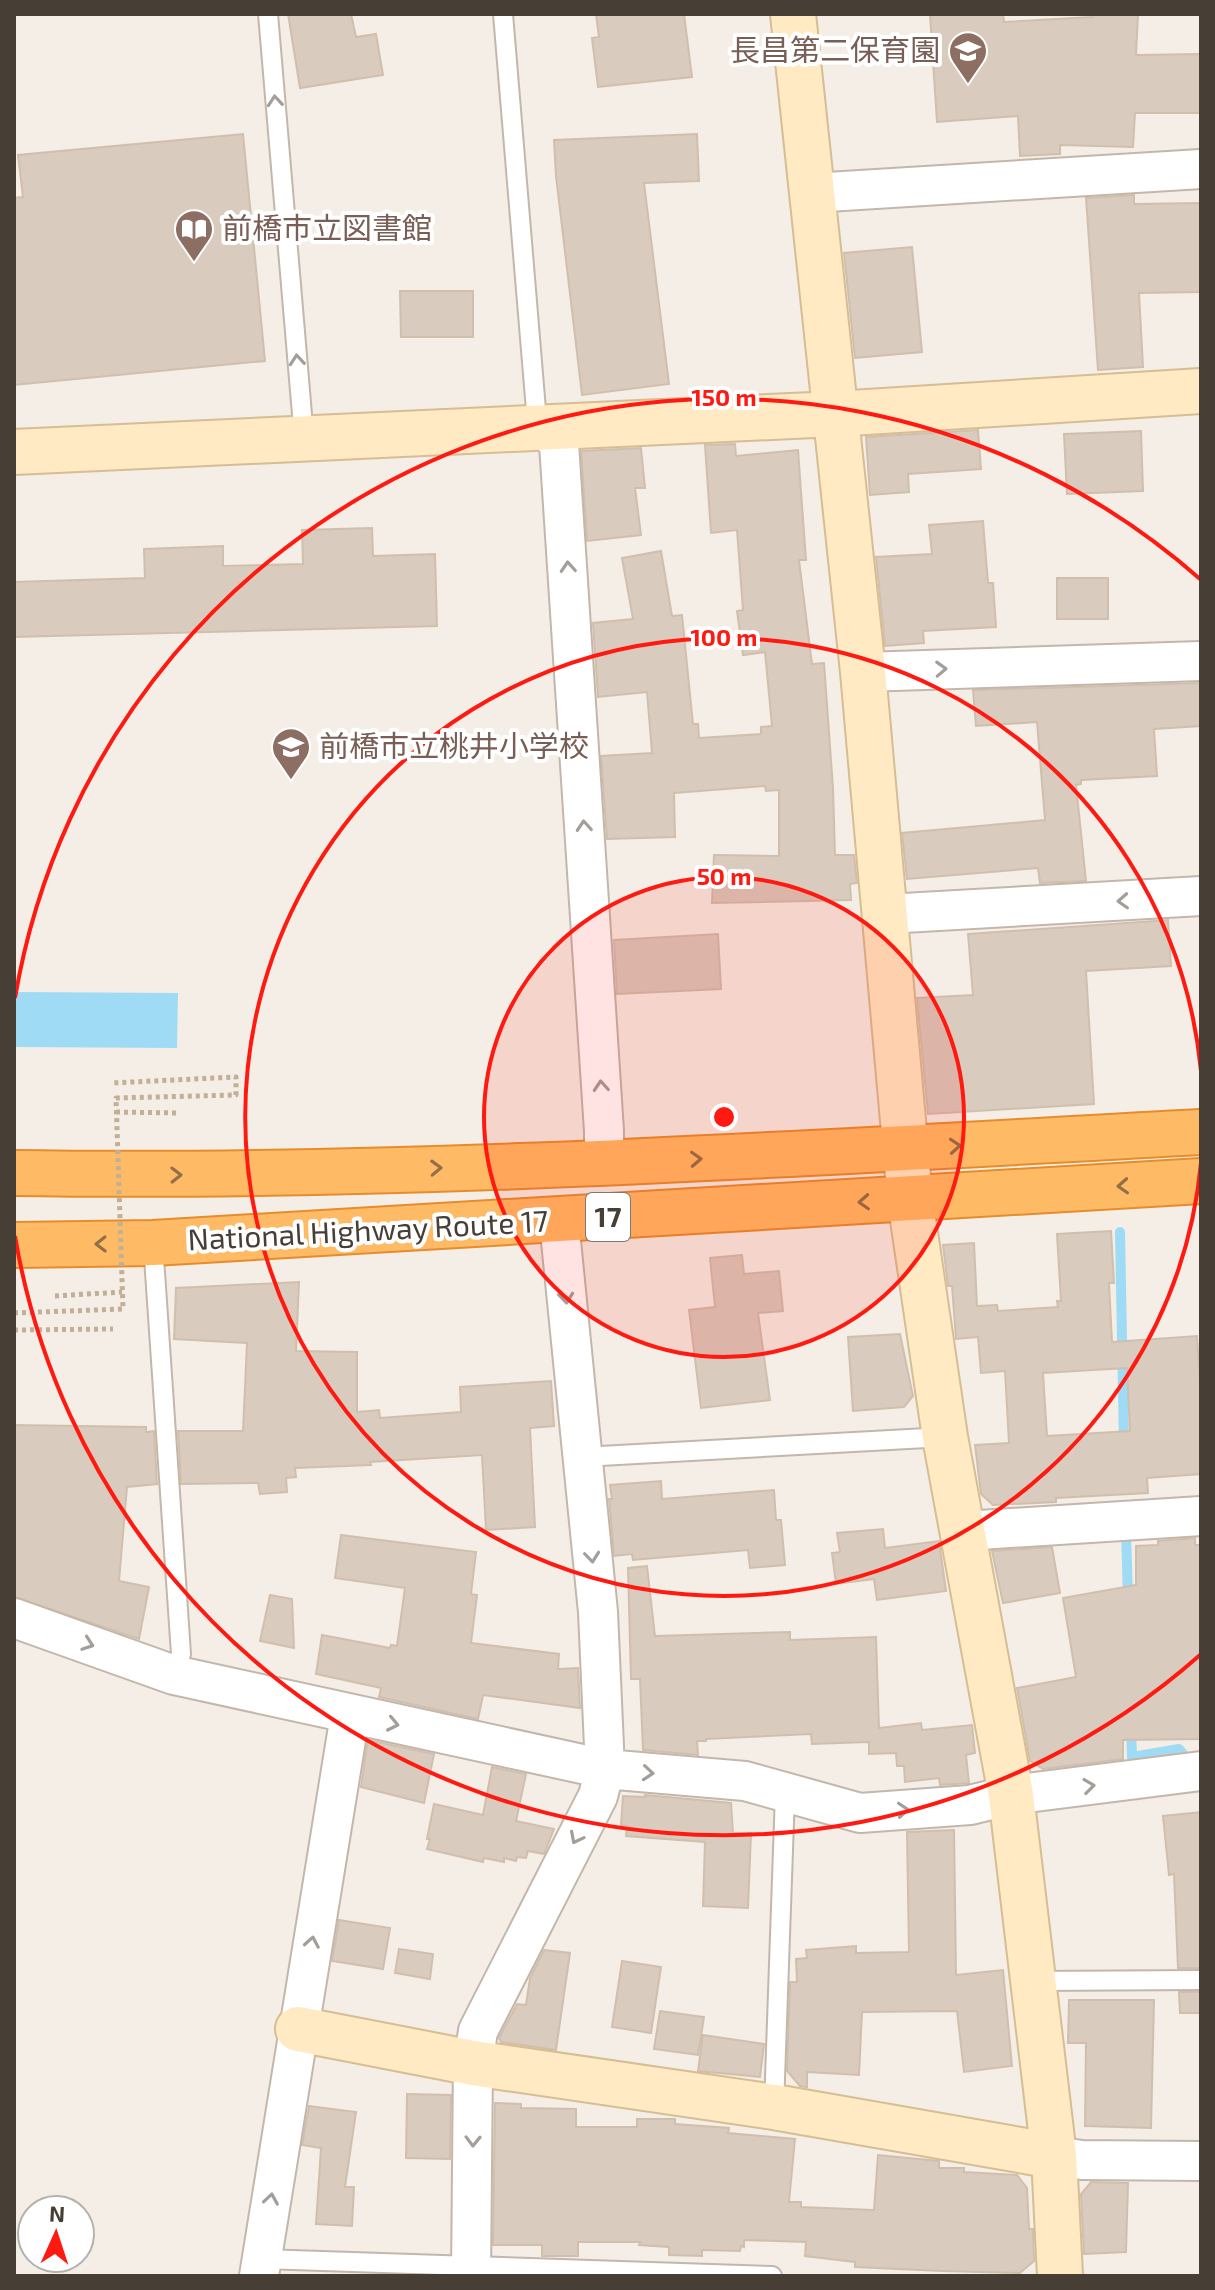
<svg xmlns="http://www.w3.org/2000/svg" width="1215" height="2290" font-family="'Exo 2','Noto Sans JP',sans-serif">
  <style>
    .water { fill: #9fdbf4 }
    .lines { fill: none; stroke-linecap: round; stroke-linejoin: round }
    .stream { stroke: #9fdbf4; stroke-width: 10 }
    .building { fill: #d9cbbd; stroke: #d1bfad; stroke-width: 2; fill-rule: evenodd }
    .lane-casing { stroke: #c3b7ab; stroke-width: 22 }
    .street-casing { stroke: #c3b7ab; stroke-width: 42 }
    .secondary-casing { stroke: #d6bd93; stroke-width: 48 }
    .highway-casing { stroke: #e58d2e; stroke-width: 48 }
    .path { stroke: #c2af98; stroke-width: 5; stroke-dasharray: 4 4; stroke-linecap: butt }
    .lane { stroke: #fff; stroke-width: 18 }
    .street { stroke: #fff; stroke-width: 38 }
    .secondary { stroke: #ffeac4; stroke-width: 44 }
    .highway { stroke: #ffba65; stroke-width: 44 }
    .path-bridge { stroke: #c2af98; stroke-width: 5; stroke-dasharray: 4 4; stroke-linecap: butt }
    .oneway { stroke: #a39e9a }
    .oneway2 { stroke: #917048 }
    .ring { fill: none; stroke: #ff1a11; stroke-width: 4 }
    .labels { text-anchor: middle; stroke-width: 8; stroke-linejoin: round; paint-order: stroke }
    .shield { fill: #fff; stroke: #7e7872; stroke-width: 2 }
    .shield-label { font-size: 28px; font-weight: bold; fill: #473e35 }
    .education-label { font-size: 30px; fill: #785e54; stroke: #fff; text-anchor: start }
    .street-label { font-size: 30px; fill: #473e35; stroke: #fff }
    .centre { fill: #ff1a11; stroke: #fff; stroke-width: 4 }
    .ring-label { font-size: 24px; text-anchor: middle; font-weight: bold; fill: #ff1a11; stroke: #fff; stroke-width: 8; stroke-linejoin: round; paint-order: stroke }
  </style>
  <rect width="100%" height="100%" fill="#f4eee6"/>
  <path class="water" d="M14,992L178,993L177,1048L14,1047Z"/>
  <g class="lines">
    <path class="stream" d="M1120,1232L1124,1445
      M1126,1530L1128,1599
      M1131,1727L1132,1757L1179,1749L1184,1755"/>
  </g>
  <path class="building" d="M288,14H351L356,37L376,34L383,75L300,88Z
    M596,14H684L692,77L598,87L592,38L599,37Z
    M930,14H1003L1004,22L1092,17V14H1138L1136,55L1201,54V113H1135L1133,147L1060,145V154L1020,156L1018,116L937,122Z
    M243,134L265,361L14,385V198L23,197L18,155Z
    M697,134L699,181L644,183L669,384L582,395L556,176L554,140Z
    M1134,195V204L1201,203V292L1139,293L1143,367L1098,370L1086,198Z
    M912,247L922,352L855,358L844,253Z
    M400,291H473V337H401Z
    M978,430L981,469L908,474L909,492L870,495L866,437Z
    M1141,431L1143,491L1067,494L1064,434Z
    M735,444L736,456L798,450L806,560H799L812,664L824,663L833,788L835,855H854L857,883L850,884L851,900L712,903L714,855L779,856V790L766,791L765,786L674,793L675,837L607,839L601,756L652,753L647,692L598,697L593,623L633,619L622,558L661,551L672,616L682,615L693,724H698L699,738L761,734V727L772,726L765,652L743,655L737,611L743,610L737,530L711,533L705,445Z
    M641,448L645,488H635L641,535L587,541L581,451Z
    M983,521L988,583H993L996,627L923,631L924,643L885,646L876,557L932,554L929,525Z
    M372,528L373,556L435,554L437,626L14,637V582L145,578L144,549L223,546V566L303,564L302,530Z
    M1057,578H1108V619H1057Z
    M1201,683V726L1154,729L1157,776L1081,780V784L1076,785L1086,881L1040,883L1038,868L907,879L902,833L1045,820L1037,722L976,726L973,690Z
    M1168,920L1171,966L1086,971L1094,1104L928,1114L917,998L973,995L968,934Z
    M718,934L721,989L617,994L614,940Z
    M1111,1231L1114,1283H1109L1112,1342L1197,1336L1201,1398V1474L1147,1478L1148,1493L1056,1498V1502L993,1505L981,1494L975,1445L1009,1443L1005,1371L981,1373L978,1337L956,1339L952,1286H948L943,1245L974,1243L977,1306L997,1305L998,1311L1058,1307L1057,1301H1061L1057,1234ZM1127,1368L1130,1431L1047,1436L1043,1373Z
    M742,1255L744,1274L779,1271L783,1311L758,1313L770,1400L701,1408L689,1310L715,1307L710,1258Z
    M299,1282L296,1351L357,1352V1412L379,1410L380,1418L461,1412L460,1387L551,1381L554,1426L530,1428L535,1527L486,1530L482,1455L370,1462L371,1465L295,1468L296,1477L286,1478L287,1492L260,1494L258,1483L181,1484L178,1431H243L247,1343L174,1339L176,1288Z
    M900,1334L913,1396L904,1407L853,1411L848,1337Z
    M14,1425L146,1427V1432L154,1431L157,1484L127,1487L119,1581L149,1587L139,1639L14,1597Z
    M661,1481L662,1499L774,1490L776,1520H781L785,1565L750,1568L748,1550L633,1560L632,1554L614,1556L609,1499H612L610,1485Z
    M883,1529L885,1548L939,1541L946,1591L877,1600L874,1579L836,1584L832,1553L840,1552L837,1533Z
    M341,1535L476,1552L471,1594L477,1595L471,1643L559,1654L558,1669L578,1668L580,1708L483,1695L478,1719L379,1697L381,1688L316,1674L322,1635L390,1648L391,1645L397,1646L405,1588L335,1578Z
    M1195,1538V1545H1201V1739L1123,1740V1759L1043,1769L1030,1761L1017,1688L1076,1677L1063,1598L1136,1585V1546L1158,1545V1541Z
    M1052,1547L1060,1593L1003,1603L992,1551Z
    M647,1566L655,1636L790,1632V1640L876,1637L879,1728L921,1723L922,1730L972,1725L975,1753L966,1755L969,1783L940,1785L939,1778L905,1782L904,1766H897L896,1753L869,1754V1742L812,1744L811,1734L706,1739V1741H697L698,1755L643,1750L640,1679H631L628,1568Z
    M270,1595L292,1599L294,1648L260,1641Z
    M368,1740L434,1754L424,1803L361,1787Z
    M492,1767L526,1774L516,1821L554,1829L544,1854L528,1851L526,1858L517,1857L516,1861L504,1858V1862L484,1858L483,1862L427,1849L430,1839H427L434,1804L483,1815Z
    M645,1795L731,1803L733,1833H751L748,1908L703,1906L705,1842L626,1836L627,1826L621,1825L623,1796L646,1797Z
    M1201,1812V1968H1178L1174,1874L1169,1875L1163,1816Z
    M954,1830L956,1975L1003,1970L1012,2066L964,2072L957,2011L862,2012L859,2075L807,2072V2087L800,2086L787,2071L790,1982H797L796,1959L807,1958L806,1950L856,1946V1953L909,1952L907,1832Z
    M339,1920L390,1928L383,1969L332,1961Z
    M399,1949L433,1954L430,1979L395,1973Z
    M544,1950L570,1953L556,2050L501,2042L499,2038L517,2004L526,2005L530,1978Z
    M622,1961L661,1967L651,2033L612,2027Z
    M1179,1992H1201V2013H1180Z
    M1069,2000H1154L1151,2128L1085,2126L1086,2043H1068Z
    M660,2011L704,2017L698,2055L654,2049Z
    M703,2035L764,2044L760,2077L698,2071Z
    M407,2094L451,2095L450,2159L406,2158Z
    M495,2103L521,2104V2108L576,2109V2127H637V2119H675V2124L729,2128L728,2133L795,2139L789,2202H801V2207L874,2210L878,2155L939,2161V2168H964V2172L1017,2175L1027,2188L1029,2229H1033L1034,2261L1020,2273L941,2271L855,2267V2262L805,2256L806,2242L744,2240V2247L741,2246L740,2251L702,2250V2256L669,2255V2247L639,2245L640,2242H578V2256H542V2245H493Z
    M309,2106L356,2112L345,2187H354L352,2226L316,2224L321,2148L302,2145Z
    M1091,2182L1128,2183L1126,2252L1084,2254L1081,2194Z"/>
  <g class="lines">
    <defs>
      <path id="lane" d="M268,14L304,438
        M503,14L536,410L544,426
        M153,1243L181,1654L174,1675
        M582,1457L945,1437
        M1033,1981L1201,1980
        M774,2107L785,1793
        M262,2259L772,2276"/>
      <path id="street" d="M811,193L1201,169
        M544,426L559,444L604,1131V1164
        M863,672L1201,661
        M886,914L1201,896
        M964,1531L1201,1516
        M14,1618L174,1675L605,1769L745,1781L860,1813L970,1805L1011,1795L1201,1771
        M1054,2156L1082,2160L1201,2161
        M259,2276L350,1715
        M471,2276L473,2063L478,2031L598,1796L605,1769L598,1612L559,1221"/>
      <path id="secondary" d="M793,14L863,672L910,1199L945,1437L1011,1795L1054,2156L1060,2276
        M14,452L835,414L1201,391
        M298,2029L473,2063L774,2107L1054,2156"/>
      <path id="highway" d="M14,1173C410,1179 806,1153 1201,1132
        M14,1245L153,1243L1201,1181"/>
    </defs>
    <use href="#lane" class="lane-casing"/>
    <use href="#street" class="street-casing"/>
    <use href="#secondary" class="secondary-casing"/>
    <use href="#highway" class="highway-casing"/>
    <path class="path" d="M116,1112L179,1113
      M55,1296L122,1292
      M14,1330L113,1329"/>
    <use href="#lane" class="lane"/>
    <use href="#street" class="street"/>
    <use href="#secondary" class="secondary"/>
    <use href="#highway" class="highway"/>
    <path class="path-bridge" d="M14,1313L123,1309L116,1098L236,1095V1077L111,1083"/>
  </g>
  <defs><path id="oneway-chevron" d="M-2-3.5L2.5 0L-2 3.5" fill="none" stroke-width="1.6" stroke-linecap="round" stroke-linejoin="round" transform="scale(2)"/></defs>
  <g class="oneway">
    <use href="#oneway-chevron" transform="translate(275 101) rotate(-95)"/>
    <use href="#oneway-chevron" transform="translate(297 360) rotate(-95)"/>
    <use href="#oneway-chevron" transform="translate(568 567) rotate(-94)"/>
    <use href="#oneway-chevron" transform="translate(941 669) rotate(-2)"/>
    <use href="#oneway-chevron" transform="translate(584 826) rotate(-94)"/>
    <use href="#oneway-chevron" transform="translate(1123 901) rotate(177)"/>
    <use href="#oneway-chevron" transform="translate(601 1086) rotate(-94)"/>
    <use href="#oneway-chevron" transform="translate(566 1298) rotate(84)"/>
    <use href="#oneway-chevron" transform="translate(592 1557) rotate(84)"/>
    <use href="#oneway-chevron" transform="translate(88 1644) rotate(19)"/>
    <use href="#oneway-chevron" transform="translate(393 1724) rotate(12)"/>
    <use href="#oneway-chevron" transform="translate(648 1773) rotate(5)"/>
    <use href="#oneway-chevron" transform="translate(1089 1786) rotate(-7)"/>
    <use href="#oneway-chevron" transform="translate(903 1810) rotate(-4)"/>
    <use href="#oneway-chevron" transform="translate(576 1838) rotate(117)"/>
    <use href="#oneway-chevron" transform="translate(312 1942) rotate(-80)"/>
    <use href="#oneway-chevron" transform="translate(473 2141) rotate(91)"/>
    <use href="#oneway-chevron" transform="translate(271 2199) rotate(-81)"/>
  </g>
  <g class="oneway2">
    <use href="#oneway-chevron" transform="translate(955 1146) rotate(-4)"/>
    <use href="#oneway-chevron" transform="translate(696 1159) rotate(-3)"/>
    <use href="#oneway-chevron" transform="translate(436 1168) rotate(-2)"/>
    <use href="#oneway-chevron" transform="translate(176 1175) rotate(-1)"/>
    <use href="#oneway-chevron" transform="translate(1123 1186) rotate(177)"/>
    <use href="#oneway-chevron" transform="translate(864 1202) rotate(177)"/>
    <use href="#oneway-chevron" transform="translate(101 1244) rotate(179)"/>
  </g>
  <circle cx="724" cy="1117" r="240" fill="#ff1a11" fill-opacity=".12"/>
  <g class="ring">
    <circle cx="724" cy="1117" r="240"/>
    <path d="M1201 1163A479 479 0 1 1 1201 1071"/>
    <path d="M1200 1655A719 719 0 0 1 15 1236M15 998A719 719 0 0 1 1200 579"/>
  </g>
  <defs>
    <symbol id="school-pin" viewBox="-11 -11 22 30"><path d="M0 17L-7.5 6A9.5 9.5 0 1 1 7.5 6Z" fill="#8d6e63" stroke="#fff"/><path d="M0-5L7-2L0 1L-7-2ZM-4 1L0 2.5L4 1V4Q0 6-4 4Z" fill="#fff"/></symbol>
    <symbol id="library-pin" viewBox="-11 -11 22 30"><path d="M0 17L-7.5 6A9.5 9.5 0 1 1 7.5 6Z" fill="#8d6e63" stroke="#fff"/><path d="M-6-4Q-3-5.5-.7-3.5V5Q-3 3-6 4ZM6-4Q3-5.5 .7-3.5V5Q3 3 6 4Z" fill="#fff"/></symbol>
  </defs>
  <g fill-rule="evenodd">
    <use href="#school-pin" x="946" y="29" width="44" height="60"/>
    <use href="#library-pin" x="172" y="207" width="44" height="60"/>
    <use href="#school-pin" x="269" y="725" width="44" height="60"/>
  </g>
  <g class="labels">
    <rect class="shield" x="586" y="1193" width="44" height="48" rx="6"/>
    <g class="shield-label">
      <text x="608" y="1227">17</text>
    </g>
    <g class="education-label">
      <text x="940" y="61" text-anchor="end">長昌第二保育園</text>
      <text x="222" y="239">前橋市立図書館</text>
      <text x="319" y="757">前橋市立桃井小学校</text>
    </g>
    <g class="street-label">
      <text transform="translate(368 1231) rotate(-3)" y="10">National Highway Route 17</text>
    </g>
  </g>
  <circle cx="724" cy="1117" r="12" class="centre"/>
  <g class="ring-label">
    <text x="724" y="406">150 m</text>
    <text x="724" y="646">100 m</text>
    <text x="724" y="885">50 m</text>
  </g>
  <rect width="1215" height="2290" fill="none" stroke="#473e35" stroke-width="32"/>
  <g transform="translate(56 2234) rotate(3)"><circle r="38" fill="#ffffff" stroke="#b5b2ae" stroke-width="2"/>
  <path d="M0-6L14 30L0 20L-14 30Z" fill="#ff1a11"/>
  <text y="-12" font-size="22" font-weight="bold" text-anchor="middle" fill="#473e35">N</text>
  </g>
</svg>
